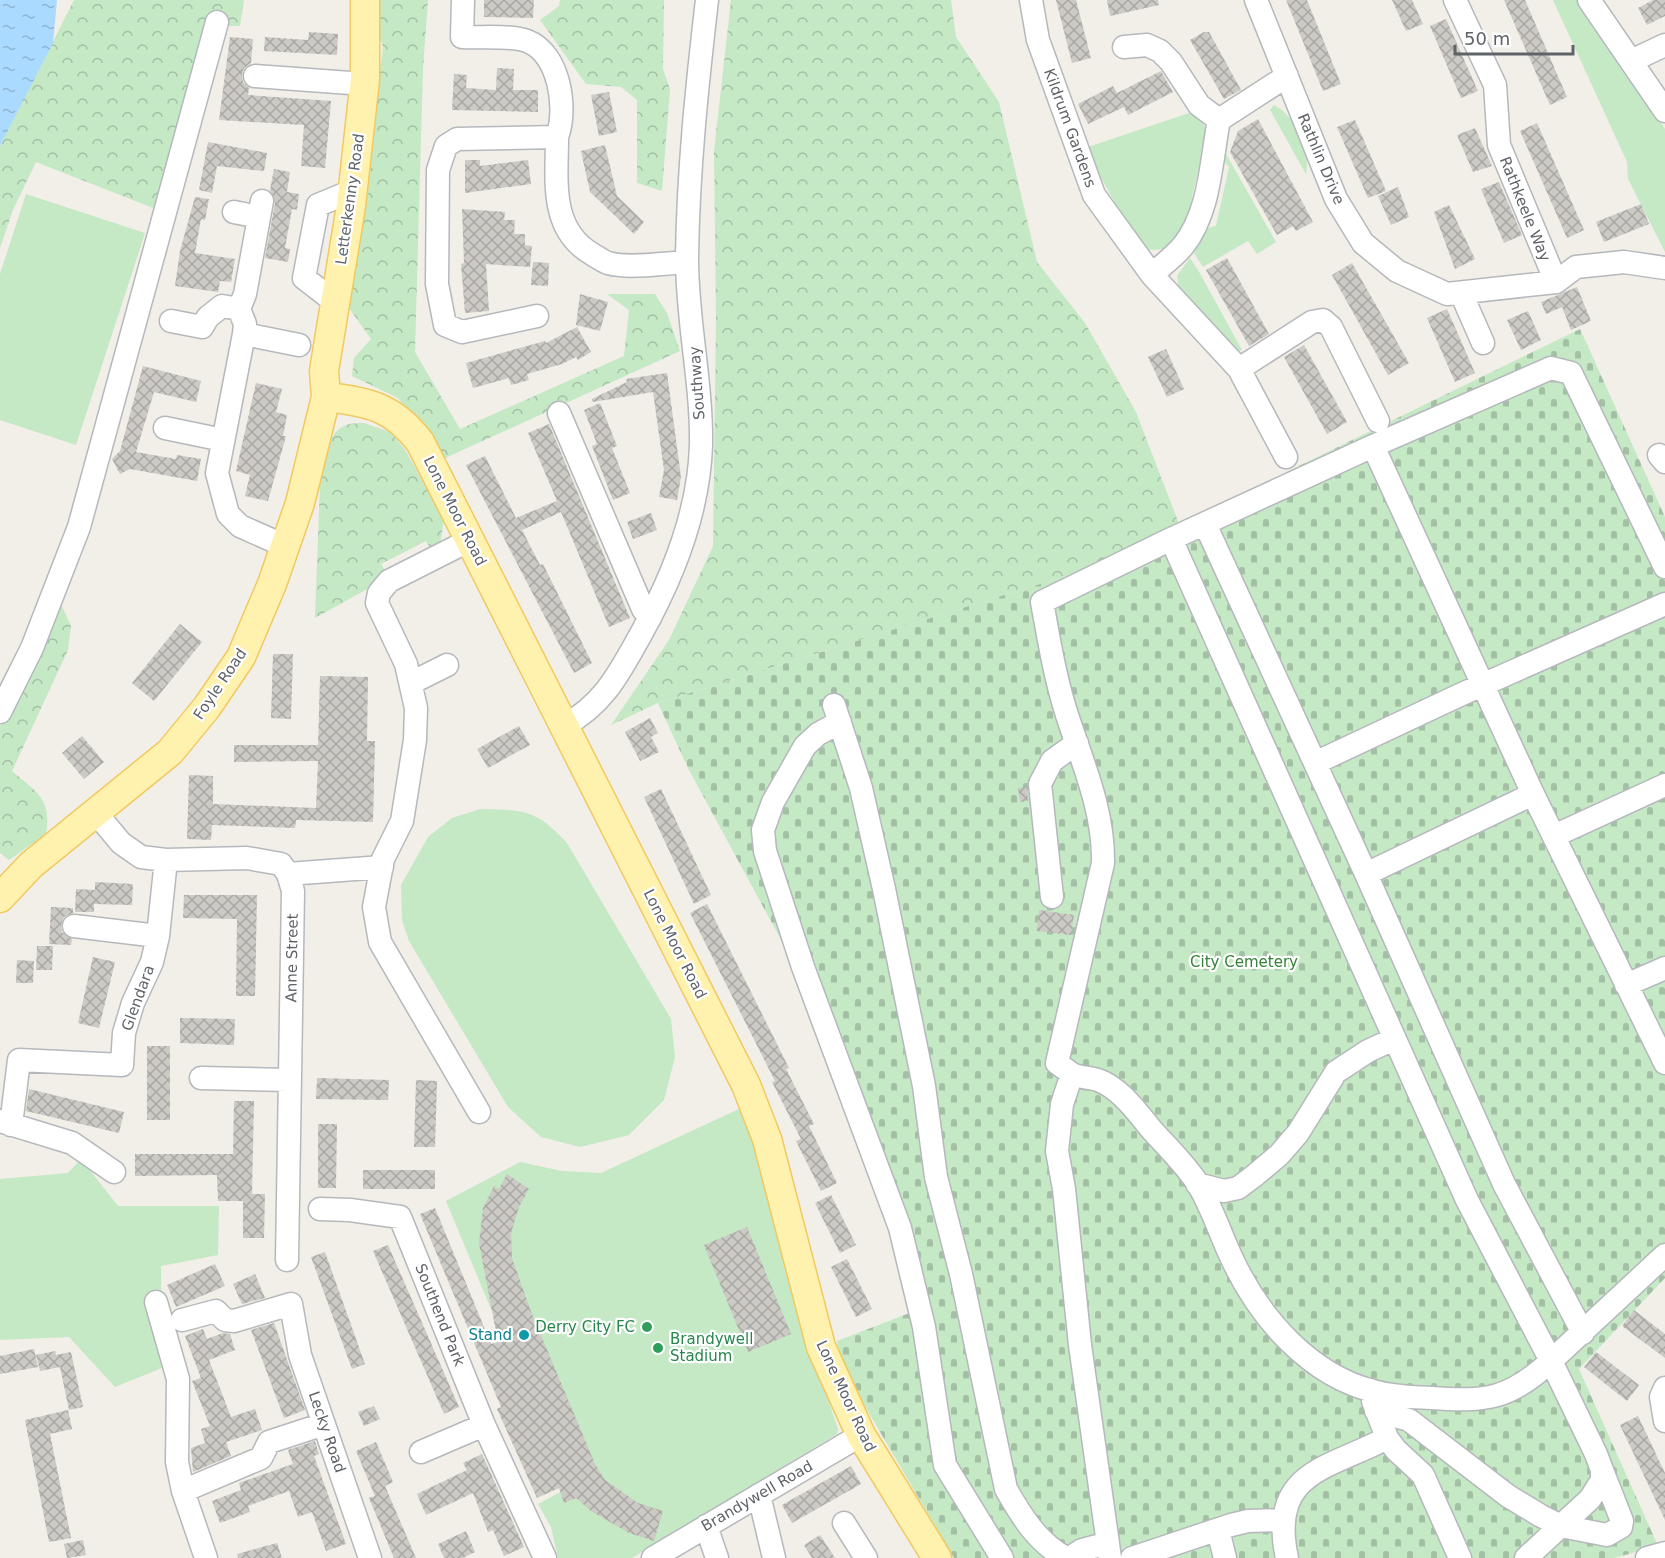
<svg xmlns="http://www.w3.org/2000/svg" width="1665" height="1558" font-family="'DejaVu Sans',sans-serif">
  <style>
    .grass { fill: #c5e8c5 }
    .forest { fill: url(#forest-crowns) }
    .cemetery { fill: url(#cemetery-stones) }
    .water { fill: url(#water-ripples) }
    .building { fill: url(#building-cross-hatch) }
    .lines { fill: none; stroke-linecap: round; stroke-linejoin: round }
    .minor-casing { stroke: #b5b8bc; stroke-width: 25 }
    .major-casing { stroke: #f2c960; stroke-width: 31 }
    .minor { stroke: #fff; stroke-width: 22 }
    .major { stroke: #fff2af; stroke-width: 28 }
    .leisure-dot { fill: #2e9e5b; stroke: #fff; stroke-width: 2 }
    .culture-dot { fill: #0f9aa8; stroke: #fff; stroke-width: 2 }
    .labels { text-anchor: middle; stroke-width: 4.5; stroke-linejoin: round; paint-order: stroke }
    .street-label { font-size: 15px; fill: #5f6368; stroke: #fff }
    .park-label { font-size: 15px; fill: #348238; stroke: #fff }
    .leisure-label { font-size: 15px; fill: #27864d; stroke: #fff; text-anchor: end }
    .culture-label { font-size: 15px; fill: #0d838f; stroke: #fff; text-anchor: end }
  </style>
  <defs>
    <pattern id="forest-crowns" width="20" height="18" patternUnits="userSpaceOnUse" patternTransform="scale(1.5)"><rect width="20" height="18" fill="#c5e8c5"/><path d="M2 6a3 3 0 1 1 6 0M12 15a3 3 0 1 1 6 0" fill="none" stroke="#a3c0a4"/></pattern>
    <pattern id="cemetery-stones" width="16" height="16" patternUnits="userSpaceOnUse" patternTransform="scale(1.5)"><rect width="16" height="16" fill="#c5e8c5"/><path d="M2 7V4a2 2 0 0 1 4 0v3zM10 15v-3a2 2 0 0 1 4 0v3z" fill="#a3c0a4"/></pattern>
    <pattern id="water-ripples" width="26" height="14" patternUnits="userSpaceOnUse" patternTransform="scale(1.5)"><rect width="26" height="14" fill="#aadaff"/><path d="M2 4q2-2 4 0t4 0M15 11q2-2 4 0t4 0" fill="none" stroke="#8eb4d2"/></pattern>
    <pattern id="building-cross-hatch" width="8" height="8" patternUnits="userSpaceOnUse" patternTransform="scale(1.5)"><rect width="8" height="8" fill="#cccac5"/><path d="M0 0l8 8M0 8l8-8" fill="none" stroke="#a9a8a4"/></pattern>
  </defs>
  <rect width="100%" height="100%" fill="#f1efe8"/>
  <path class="grass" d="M1553,0H1581L1665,129V252L1628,179L1627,162Z
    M1274,105C1296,116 1311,151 1306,174L1270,110Z
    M1195,111L1207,130L1188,215L1175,238L1163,249L1149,250L1135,240L1085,148Z
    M1226,154L1276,242L1257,254L1248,241L1203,267L1194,253L1208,228L1216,226L1229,167L1224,161Z
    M26,194L145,233L76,445L0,420V274Z
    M1190,258L1198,270L1242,350L1237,351L1179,288L1177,276Z
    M480,809C524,810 536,809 567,843L671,1019L675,1057L664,1100L629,1135L580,1147L541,1137L508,1107L409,941L402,920L401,885L428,837L452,818Z
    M741,1108L754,1139L797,1306L838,1429L837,1434L632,1558H558L551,1527L538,1504L566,1489L446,1201L520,1162L562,1171L601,1173Z
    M81,1159L118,1206H219L218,1255L161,1266L162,1368L115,1387L69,1337L0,1340V1179L68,1173Z"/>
  <path class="forest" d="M74,0H244L240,26H222L171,215L36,162L13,210L0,248V146Z
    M376,0H428L423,68L415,352L460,429L624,356L629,310L607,294H655L667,313L680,351L443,459L398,398L352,376L354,358L371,339L349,308L383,47L375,24Z
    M560,0H664L663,69L670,89L662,191L637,183V100L621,87L586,84L540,20L559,6Z
    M731,0H951L956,37L999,102L1037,262L1085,323L1136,412L1179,524L1085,570L658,703L611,725L669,640L713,546L716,318L714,151Z
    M364,423L390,432L404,448L444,519L440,545L431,549L426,541L381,564L389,577L315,618L320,484C323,467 326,434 344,426C350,423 358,423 364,423Z
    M61,604L71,626L68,650L12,771C37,793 52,798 46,834L9,860L0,853V727Z"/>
  <path class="cemetery" d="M1580,329L1665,517V1278L1579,1369L1658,1546L1614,1558H954L856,1391L838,1352L837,1341L912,1312L894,1235L800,975L688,768L658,703L1085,570Z"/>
  <path class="water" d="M0,0H57L53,43L0,146Z"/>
  <path class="building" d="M484,0H534L533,18L484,17Z
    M1056,0H1076L1091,58L1072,63Z
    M1107,0H1158L1159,5L1110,16Z
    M1286,0H1307L1341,84L1323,91Z
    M1392,0H1412L1423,24L1406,31Z
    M1504,0H1525L1567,97L1550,105Z
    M1653,0H1665V16L1647,25L1638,8Z
    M1446,19L1478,91L1461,98L1430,26Z
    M309,32L338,34L337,55L264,51L265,37L308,40Z
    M1204,32H1209L1241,90L1224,99L1190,40Z
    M230,37L253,39L251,63L244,68L242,74L243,82L249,88L248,95L331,101L325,168L301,166L304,125L219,120Z
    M497,68L514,69L513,90H538V112L452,110L454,74L467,75L466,88L496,90Z
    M1161,71L1173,92L1128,115L1124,107L1088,124L1078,104L1113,86L1117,93Z
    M609,92L617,132L599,136L591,95Z
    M1258,119L1313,222L1296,231L1293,226L1277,235L1230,152L1238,131Z
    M1355,120L1386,191L1368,198L1337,127Z
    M1537,123L1584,230L1567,238L1520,131Z
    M1475,128L1492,166L1473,172L1457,135Z
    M208,142L267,153L264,171L217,166L212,193L199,190Z
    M605,145L617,196L644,222L634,234L590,192L581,151Z
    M465,160H480V166L528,160L531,184L465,193Z
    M274,169L290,172L287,192L299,194L297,210L292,209L285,248L290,249L288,262L265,258L275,203L270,190Z
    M1499,182L1522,235L1504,243L1481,189Z
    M1398,187L1409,217L1391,225L1378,196Z
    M195,197L209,199L205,220L191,217L201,219L195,253L235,259L231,282L220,281L218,292L175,286L180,251Z
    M1641,204L1649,224L1604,242L1596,222Z
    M1449,205L1475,259L1455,269L1434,212Z
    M462,209L505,212L504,220H515L514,234H525V245L532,246L530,267L486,264L489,311L465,313L461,264L464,263Z
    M1227,258L1269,334L1249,346L1206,270Z
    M533,262L549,263L548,286L531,285Z
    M1352,263L1409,363L1388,375L1332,275Z
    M1577,287L1591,321L1571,330L1562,307L1546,314L1541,302Z
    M580,294L608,302L600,331L576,325Z
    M1447,309L1475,373L1455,382L1427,318Z
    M1528,311L1541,340L1521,350L1507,320Z
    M577,327L591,352L578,360L576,357L562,364L527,374L529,380L511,385L509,378L473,388L466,363L545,341L546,343Z
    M1304,345L1347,422L1327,434L1284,357Z
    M1166,349L1184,389L1167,397L1148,357Z
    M143,366L201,381L196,402L154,392L136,452L176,459L177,455L201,459L197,481L130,469L120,474L112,459L120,451Z
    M667,373L681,477L677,500L659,497L664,470L653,392L593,402L592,399L627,382L626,379Z
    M256,383L282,389L276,412L287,415L283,436H286L268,501L245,496L250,475L236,471Z
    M600,403L617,446L612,448L630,493L613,500L592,446L597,444L584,410Z
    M549,424L630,618L609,627L561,512L522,530L540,565L543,564L592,663L574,673L466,465L485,456L516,518L557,501L528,433Z
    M651,513L657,530L633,539L627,522Z
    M180,624L202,642L154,701L132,683Z
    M273,654H293L291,719L271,718Z
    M320,676L368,677L367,741H375L373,822L296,820L295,828L212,825L211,840L187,839L189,775L213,776V804L316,808L318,761L234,762V745H318Z
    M650,718L658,733L651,737L659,752L640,761L625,732Z
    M519,726L530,745L488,768L477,749Z
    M82,736L104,762L84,779L62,753Z
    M1027,787L1028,801L1020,802L1018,788Z
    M661,789L711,895L694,904L644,797Z
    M95,882L133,884L132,905L94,904V912H75L76,889L95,890Z
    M184,895H257L255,996H236L237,919L183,918Z
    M707,904L789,1068L786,1069L814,1124L809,1126L837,1183L821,1191L796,1141L801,1139L772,1082L775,1081L690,913Z
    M51,907L73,908V913L64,917L61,925L62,932L72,939L71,945L49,944Z
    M1039,910L1074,915L1071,935L1037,931Z
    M37,946H53L52,970H36Z
    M93,957L115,962L99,1028L78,1023Z
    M17,960L34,961L33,983H16Z
    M180,1018L235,1019L234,1045L180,1043Z
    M147,1046H170V1120H147Z
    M317,1078L389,1080L388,1100L316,1099Z
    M416,1080L437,1081L435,1147H414Z
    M29,1089L124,1112L119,1133L26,1111Z
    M234,1101H254L252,1194H265L264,1238H243V1201H218L217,1175L135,1176V1154H233Z
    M318,1124H337L336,1188H318Z
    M363,1170H435V1189H363Z
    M507,1174L529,1189L519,1207L511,1233L512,1258L530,1309L595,1464L605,1480L638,1503L663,1511L654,1541L629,1533L591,1511L576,1498L564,1503L559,1488L537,1498L497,1409L501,1407L420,1214L435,1208L491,1344L498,1342L479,1243L483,1208L494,1186L499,1189Z
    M831,1195L856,1245L840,1253L815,1203Z
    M747,1227L791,1334L748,1352L704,1245Z
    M388,1245L459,1407L444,1414L373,1251Z
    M325,1252L365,1364L352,1369L311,1257Z
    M847,1259L872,1309L856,1317L831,1267Z
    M215,1264L225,1286L176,1307L167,1285Z
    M255,1274L265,1298L242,1304L233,1284Z
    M1634,1310L1665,1334V1358L1622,1326Z
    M274,1323L305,1410L284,1418L251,1330Z
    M203,1329L207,1339L223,1333L230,1334L235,1350L209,1360L231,1417L255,1409L262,1430L226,1442L231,1456L193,1472L191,1448L205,1443L201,1429L210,1426L192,1381L201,1378L185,1336Z
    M34,1349L38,1367L0,1374V1356Z
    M55,1351L56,1355L71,1352L83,1407L69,1410L60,1367L40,1371L36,1355Z
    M1596,1352L1639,1385L1627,1401L1584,1367Z
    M374,1406L380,1419L364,1426L358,1412Z
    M68,1410L72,1429L50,1434L71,1538L49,1542L25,1420Z
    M1638,1416L1665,1473V1520L1620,1425Z
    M315,1441L319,1454L314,1456L346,1544L326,1551L312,1512L298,1517L289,1491L248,1506L250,1512L220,1523L212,1501L241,1490L239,1483L293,1464L288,1450Z
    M376,1442L393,1482L385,1486L416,1558H394L369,1498L375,1496L356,1451Z
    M482,1454L524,1547L504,1556L493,1530L488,1532L473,1493L426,1515L417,1494L467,1470L463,1463Z
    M851,1466L861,1484L792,1523L782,1505Z
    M466,1531L475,1552L463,1558H444L438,1544Z
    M820,1535L835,1558H812L804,1545Z
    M83,1540L86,1555L67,1558L64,1544Z
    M277,1543L282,1558H238L237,1554Z"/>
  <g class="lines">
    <defs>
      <path id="minor" d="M463,0L462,37C479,38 511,35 527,41C559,53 568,108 557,137
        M1031,0L1038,40L1094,195L1152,275L1239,369L1286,457
        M1256,0L1336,199L1363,243L1397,271L1447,294L1556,282L1576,267L1624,262L1665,268
        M1455,0L1495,85L1499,145L1556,282
        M1589,0L1665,111
        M1124,47L1147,45L1160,51L1171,62L1199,105L1219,120C1211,161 1210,213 1183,246C1174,257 1162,265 1152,275
        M1631,61L1665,45
        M255,76L364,84
        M1219,120L1287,76
        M234,212L259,217
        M1461,293L1483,343
        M335,302L304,278L318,205L352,191
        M239,309L245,294L262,201
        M537,316L462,332L445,325L437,284L438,170L446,146L457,139L557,137C557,179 549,229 592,254C597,257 603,261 608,263C628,269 666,263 687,262
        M171,321L202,327L208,317L222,306L239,309L245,324L244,334L217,473L228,514L240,526L285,546
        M244,334L299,345
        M1239,369L1312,322L1323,320L1331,327L1378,421
        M559,413L643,609L650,618
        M165,428L223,440
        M1373,446L1551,368L1571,373L1665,567
        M1659,455L1665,462
        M1205,524L1366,874L1504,1184L1583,1333
        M470,540L389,581L379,593L377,603L406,664L416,708L415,740L402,821L383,859L374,907L380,942L479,1112
        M411,683L447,665
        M834,705L861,788L884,889L924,1086L936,1177L961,1274L1006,1489C1021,1516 1038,1543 1066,1558
        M0,712L32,648L79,527L217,22
        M840,722L818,734L805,746L773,802L763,830L765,851L803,967L900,1228L924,1327L945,1465L1002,1558
        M564,726C605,703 619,673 641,634C674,575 699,512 701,445C702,383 687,321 687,259C688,172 697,86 707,0
        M1315,763L1462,694L1665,604
        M96,813L121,843L141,857L166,860L247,858L281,864L288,874L293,891L287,1260
        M1554,836L1665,785
        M288,874L382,867
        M1366,874L1533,794
        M1052,897L1040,784L1052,761L1077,743
        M74,926L158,936
        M1626,985L1665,968
        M1072,1074L1057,1063L1103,863C1104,811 1083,764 1067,715C1055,678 1049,640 1042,602L1171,539
        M201,1078L289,1080
        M0,1121L72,1143L114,1172
        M11,1125L19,1060L122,1065L124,1033L133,1003L152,962L158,936L166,860
        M1197,1184L1224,1191L1238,1188L1254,1176L1279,1155L1298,1133L1336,1072L1368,1051L1394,1039
        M320,1209L350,1210L400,1217L484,1425L545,1558
        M156,1302L178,1379L177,1462L183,1491L206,1558
        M182,1320L216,1311L225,1320L234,1321L291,1304L300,1355L370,1558
        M1665,1388L1661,1397L1665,1421
        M1373,1401L1387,1438L1396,1450L1423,1475L1460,1558
        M1376,1411L1409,1420L1508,1496L1541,1516L1561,1526L1607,1535L1621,1527L1622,1521L1602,1470
        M421,1452L484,1425
        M183,1491L261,1458L269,1442L324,1424
        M759,1495L774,1558
        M844,1523L866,1558
        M706,1526L717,1558
        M1218,1530L1225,1558
        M653,1558L861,1435
        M1070,1558L1082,1550L1108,1543
        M1110,1558L1080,1345L1064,1189L1057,1151L1062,1104L1072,1074C1080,1078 1090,1077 1098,1080C1120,1088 1137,1112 1151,1129C1167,1147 1185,1164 1198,1184C1213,1209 1221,1237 1234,1263C1261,1319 1310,1375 1373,1391C1392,1397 1412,1397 1431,1398C1487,1402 1510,1399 1551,1361L1467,1200L1171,539L1373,446L1533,794L1665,1063
        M1132,1558L1231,1525L1248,1521L1284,1520
        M1287,1558C1268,1471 1329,1469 1387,1438
        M1526,1558L1590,1499L1602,1480V1470L1596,1454L1551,1361L1665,1255
        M1647,1558L1665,1553"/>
      <path id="major" d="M326,397C370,402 393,407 420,442L746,1085L767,1139L821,1347L861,1435L937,1558
        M0,898L31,865L170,752L207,707L241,657L272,584L300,503L326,397L324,371L351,206L365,79V0"/>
    </defs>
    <use href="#minor" class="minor-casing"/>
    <use href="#major" class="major-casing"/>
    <use href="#minor" class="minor"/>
    <use href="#major" class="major"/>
  </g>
  <g class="leisure-dot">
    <circle cx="647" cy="1327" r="6"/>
    <circle cx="658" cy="1348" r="6"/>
  </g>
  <circle class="culture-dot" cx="524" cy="1335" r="6"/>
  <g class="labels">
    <g class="street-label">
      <text transform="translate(1070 128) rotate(70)" y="5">Kildrum Gardens</text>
      <text transform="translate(1321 159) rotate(67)" y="5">Rathlin Drive</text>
      <text transform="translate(350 199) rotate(-82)" y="5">Letterkenny Road</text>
      <text transform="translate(1525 209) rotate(68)" y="5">Rathkeele Way</text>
      <text transform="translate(697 383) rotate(-94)" y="5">Southway</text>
      <text transform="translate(455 511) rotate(63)" y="5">Lone Moor Road</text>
      <text transform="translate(220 684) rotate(-56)" y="5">Foyle Road</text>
      <text transform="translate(675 944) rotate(63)" y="5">Lone Moor Road</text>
      <text transform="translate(292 958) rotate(-89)" y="5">Anne Street</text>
      <text transform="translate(138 998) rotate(-70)" y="5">Glendara</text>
      <text transform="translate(440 1315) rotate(68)" y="5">Southend Park</text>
      <text transform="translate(846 1396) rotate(65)" y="5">Lone Moor Road</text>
      <text transform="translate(327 1432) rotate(71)" y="5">Lecky Road</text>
      <text transform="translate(757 1496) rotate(-30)" y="5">Brandywell Road</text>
    </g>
    <g class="park-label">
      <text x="1244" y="967">City Cemetery</text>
    </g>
    <g class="leisure-label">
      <text x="635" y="1332">Derry City FC</text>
      <text x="670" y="1344" text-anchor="start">Brandywell<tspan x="670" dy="17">Stadium</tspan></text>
    </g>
    <g class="culture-label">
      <text x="512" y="1340">Stand</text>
    </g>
  </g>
  <path d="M1455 45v9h118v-9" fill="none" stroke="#5f6368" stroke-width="3"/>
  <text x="1464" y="45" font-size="18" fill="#5f6368" stroke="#ffffff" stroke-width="4.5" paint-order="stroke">50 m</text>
</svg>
